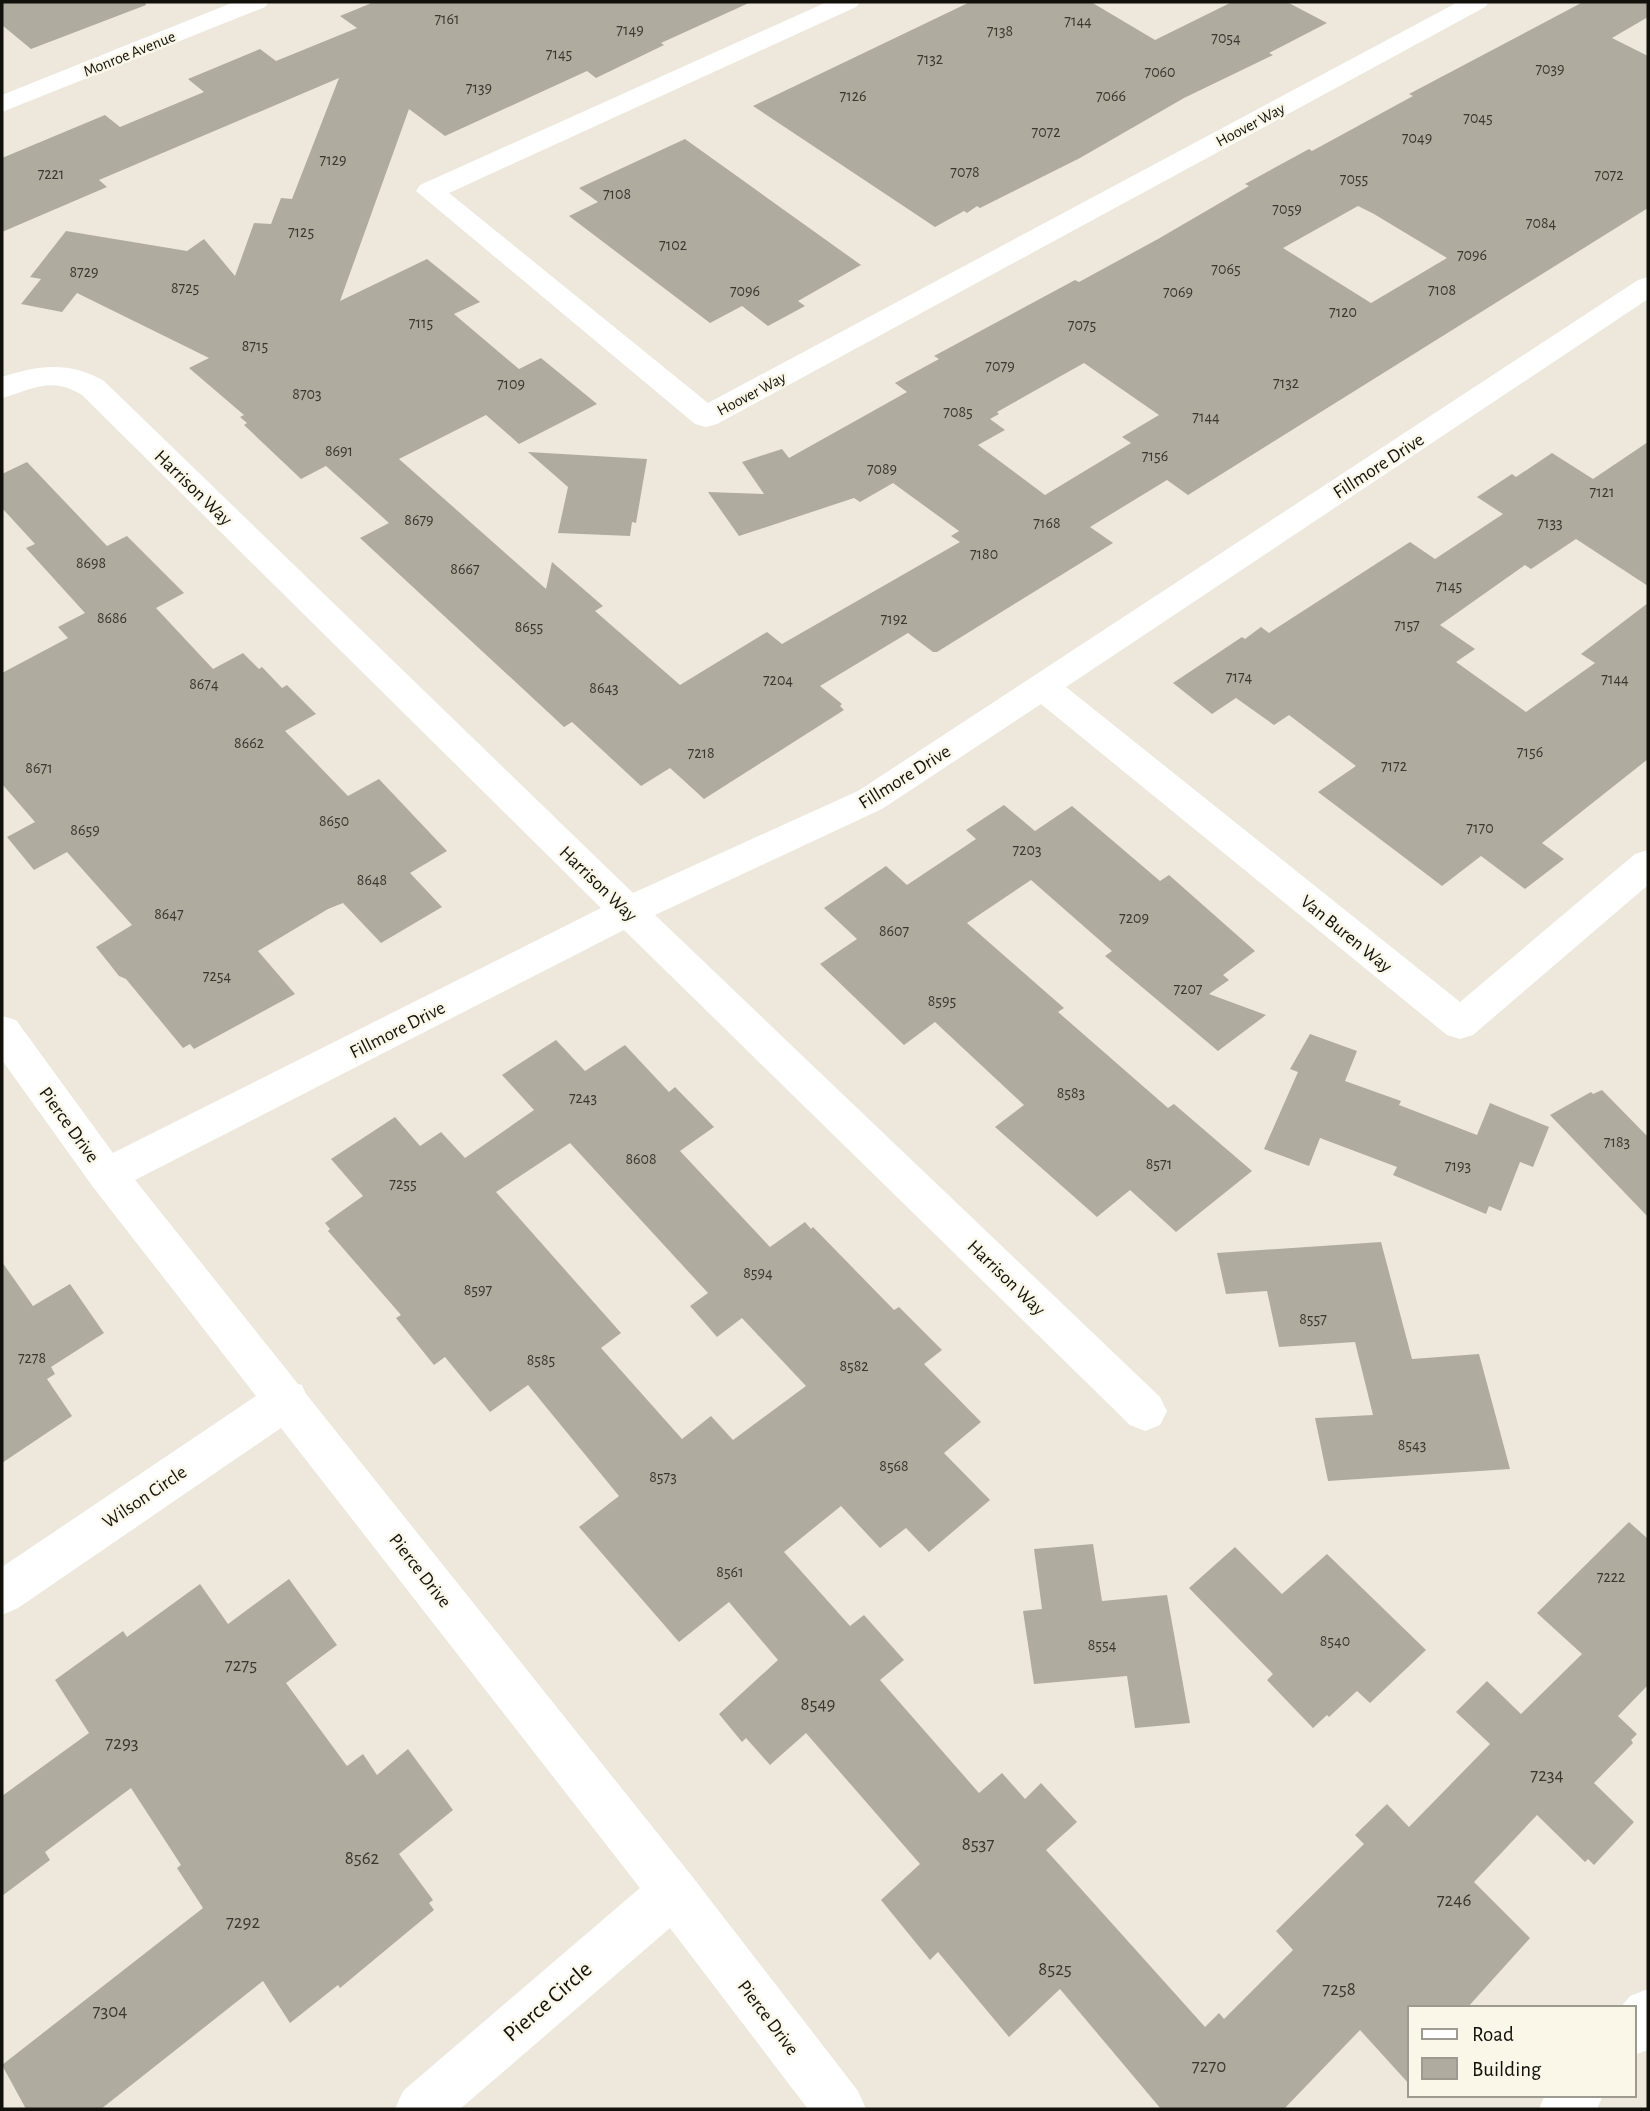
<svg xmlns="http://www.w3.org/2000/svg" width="1650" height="2111" font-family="'Alegreya Sans',sans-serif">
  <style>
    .building { fill: #b0ab9f; fill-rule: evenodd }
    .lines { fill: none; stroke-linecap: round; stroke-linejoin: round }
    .street { fill: #fff; fill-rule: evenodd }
    .labels { text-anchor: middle; stroke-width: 5; stroke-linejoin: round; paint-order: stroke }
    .number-label { font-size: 16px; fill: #393730 }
    .far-street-label { font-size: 16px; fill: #11100b; stroke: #faf6e8 }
    .street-label { font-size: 19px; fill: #11100b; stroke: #faf6e8 }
    .near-number-label { font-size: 19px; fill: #393730 }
    .near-street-label { font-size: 23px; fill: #11100b; stroke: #faf6e8 }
  </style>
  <rect width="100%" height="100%" fill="#ede8db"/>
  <path class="building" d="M2,2H145L146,5L31,49L2,25Z
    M374,2H751L661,43L664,45L596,78L587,71L445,136L409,109L340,301L427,259L480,302L454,314L519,369L541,358L597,404L519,444L486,415L399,459L546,589L552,562L603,606L595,611L680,685L767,632L782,644L960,542L951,536L959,531L893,483L860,502L854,498L739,536L708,492L764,494L742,462L782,449L789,458L907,392L895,383L939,359L934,356L1075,280L1079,282L1158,239L1249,186L1245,184L1309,149L1312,151L1413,96L1409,94L1583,2H1648V17L1612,38L1648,56V208L1188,495L1167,480L1090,527L1113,543L937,652H933L908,633L820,686L842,704L840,706L844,710L704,799L670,768L641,786L572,722L564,727L360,538L389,523L326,466L301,479L244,425L247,423L240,417L244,415L189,368L209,358L77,293L62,312L21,304L41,279L30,277L66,231L187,251L204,239L235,276L254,223L271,224L281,198L292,199L339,78L99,180L107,187L2,232V158L105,115L120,127L204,92L188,79L260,49L276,61L357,28L340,16ZM1358,206L1374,214L1447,258L1371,303L1283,248ZM1084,363L1159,415L1122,437L1131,443L1045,495L978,445L1005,430L990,419L999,414L997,412Z
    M970,2H1091L1155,40L1232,2H1287L1327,23L1269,53L1273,55L1184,98L1080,158L980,208L977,206L967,213L964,211L935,227L753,106Z
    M685,139L861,265L798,301L805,306L768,326L742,306L710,323L569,216L598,202L579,188Z
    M1648,442V586L1576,539L1531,569L1525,565L1440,625L1475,649L1456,662L1526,712L1595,663L1581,654L1648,603V759L1542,843L1564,859L1525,889L1481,856L1442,886L1318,792L1356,766L1289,715L1274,725L1236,698L1212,714L1173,683L1242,637L1245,639L1261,627L1269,633L1410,542L1435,559L1503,514L1477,497L1512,474L1516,477L1552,453L1593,479Z
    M528,452L647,459L636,523L632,522L630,536L558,533L568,487Z
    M27,462L107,546L127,536L184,593L156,608L213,669L243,653L259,669L262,667L282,688L287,685L316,714L285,731L348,796L379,779L447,851L410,873L442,907L381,943L343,903L328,909L258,951L295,994L194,1049L190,1044L183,1048L126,979L119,976L96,947L132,925L67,852L34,870L7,837L35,822L2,784V673L68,638L58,627L85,613L26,548L35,544L2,508V474Z
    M1004,805L1035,831L1072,806L1160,881L1169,875L1255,951L1223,975L1229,980L1209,994L1266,1015L1218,1051L1105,956L1112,951L1031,880L967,923L1064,1008L1058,1012L1168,1108L1174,1104L1252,1171L1176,1232L1130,1190L1097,1217L995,1127L1024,1105L935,1022L904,1045L820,964L857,939L824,908L886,866L907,885L976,839L966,830Z
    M1310,1034L1357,1051L1345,1081L1401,1101L1399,1105L1477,1135L1490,1103L1549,1127L1533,1167L1520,1162L1501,1211L1489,1206L1486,1214L1393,1175L1397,1167L1320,1138L1309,1166L1264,1149L1298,1072L1290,1069Z
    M556,1040L585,1071L625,1045L669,1092L675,1087L714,1127L680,1151L770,1247L805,1222L811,1229L813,1227L894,1310L899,1307L942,1350L924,1364L981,1422L944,1453L990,1500L929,1552L906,1528L880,1548L841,1506L784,1552L850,1626L864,1615L904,1660L880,1680L979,1793L1002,1773L1025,1799L1041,1783L1077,1822L1046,1850L1205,2027L1219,2013L1224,2019L1293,1950L1276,1931L1364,1844L1355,1835L1387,1804L1409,1827L1490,1744L1456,1712L1487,1681L1521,1714L1582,1654L1537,1613L1629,1522L1648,1539V1685L1618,1716L1637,1734L1631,1740L1633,1743L1594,1783L1634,1822L1594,1865L1588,1859L1585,1862L1537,1815L1474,1882L1530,1938L1467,2008H1410V2085L1360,2030L1284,2109H1161L1060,1989L1009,2037L938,1952L930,1960L881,1900L920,1864L806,1733L770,1765L746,1738L742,1742L719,1714L778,1660L729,1602L679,1642L579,1527L619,1496L528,1385L490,1412L445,1357L434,1365L396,1318L401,1315L328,1231L330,1229L325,1223L363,1196L331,1159L395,1117L420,1146L441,1132L465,1158L534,1110L502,1075ZM570,1143L708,1293L690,1306L717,1337L742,1318L806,1386L733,1440L711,1416L682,1439L601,1348L621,1333L496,1192Z
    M1602,1090L1648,1137V1217L1550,1115L1591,1092L1593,1094Z
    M1381,1242L1412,1359L1479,1354L1510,1469L1328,1481L1315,1418L1373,1415L1355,1342L1279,1347L1267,1291L1226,1294L1217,1253Z
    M2,1262L33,1306L70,1284L104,1333L51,1367L55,1374L47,1379L72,1416L2,1463Z
    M1093,1544L1102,1601L1167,1595L1190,1723L1135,1728L1127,1676L1034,1684L1023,1611L1042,1609L1034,1549Z
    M1235,1547L1282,1594L1327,1554L1426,1650L1370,1703L1357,1691L1329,1717L1327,1715L1313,1728L1267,1680L1273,1674L1189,1588Z
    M289,1579L337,1645L286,1683L347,1766L363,1754L377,1775L408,1749L453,1810L399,1854L433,1900L429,1903L434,1910L340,1988L338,1985L290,2023L263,1981L101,2109H26L2,2065L203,1908L177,1868L181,1865L131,1788L45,1852L50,1860L2,1896V1796L89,1733L55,1680L123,1631L127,1637L200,1584L228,1624Z"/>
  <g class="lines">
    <path class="street" d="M234,2H269L265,7L2,112V95Z
      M827,2H860L856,7L449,193L708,403L1458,2H1489L1485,7L717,424L706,427L695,424L416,191L420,185Z
      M1648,277V299L1066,687L1460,1002L1635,854L1648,850V885L1473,1035L1460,1039L1447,1035L1041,704L882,809L655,915L1160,1397L1167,1411L1160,1425L1145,1431L1130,1425L624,930L135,1180L298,1384L302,1385L306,1394L691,1875L858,2091L866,2109H808L670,1928L460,2109H395L403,2091L640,1888L281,1428L18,1608L2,1615V1567L256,1396L93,1187L2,1060V1016L16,1020L113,1153L601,908L82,395C51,376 34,389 2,398V377C38,365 70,361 104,381L633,893L858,791L1638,280Z
      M1648,1989V2050L1634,2055V2008H1620L1630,1996Z
      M1545,2095H1603L1597,2109H1539Z"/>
  </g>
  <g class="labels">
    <g class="number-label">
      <text x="447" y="24">7161</text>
      <text x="1078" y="26">7144</text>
      <text x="630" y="35">7149</text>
      <text x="1000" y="36">7138</text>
      <text x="1226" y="43">7054</text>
      <text x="559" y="59">7145</text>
      <text x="930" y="64">7132</text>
      <text x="1550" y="74">7039</text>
      <text x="1160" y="77">7060</text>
      <text x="479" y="93">7139</text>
      <text x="853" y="101">7126</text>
      <text x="1111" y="101">7066</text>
      <text x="1478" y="123">7045</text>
      <text x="1046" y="137">7072</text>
      <text x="1417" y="143">7049</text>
      <text x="333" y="165">7129</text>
      <text x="965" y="177">7078</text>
      <text x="51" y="179">7221</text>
      <text x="1609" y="180">7072</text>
      <text x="1354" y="184">7055</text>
      <text x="617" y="199">7108</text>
      <text x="1287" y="214">7059</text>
      <text x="1541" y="228">7084</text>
      <text x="301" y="237">7125</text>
      <text x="673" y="250">7102</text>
      <text x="1472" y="260">7096</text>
      <text x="1226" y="274">7065</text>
      <text x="84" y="277">8729</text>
      <text x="185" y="293">8725</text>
      <text x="1442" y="295">7108</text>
      <text x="745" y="296">7096</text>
      <text x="1178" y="297">7069</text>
      <text x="1343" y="317">7120</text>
      <text x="421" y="328">7115</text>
      <text x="1082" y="330">7075</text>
      <text x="255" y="351">8715</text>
      <text x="1000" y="371">7079</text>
      <text x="1286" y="388">7132</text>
      <text x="511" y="389">7109</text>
      <text x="307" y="399">8703</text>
      <text x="958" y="417">7085</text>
      <text x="1206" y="422">7144</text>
      <text x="339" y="456">8691</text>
      <text x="1155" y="461">7156</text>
      <text x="882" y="474">7089</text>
      <text x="1602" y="497">7121</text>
      <text x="419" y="525">8679</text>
      <text x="1047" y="528">7168</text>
      <text x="1550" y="528">7133</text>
      <text x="984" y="559">7180</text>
      <text x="91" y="568">8698</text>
      <text x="465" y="574">8667</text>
      <text x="1449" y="591">7145</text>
      <text x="112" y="623">8686</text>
      <text x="894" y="624">7192</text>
      <text x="1407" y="630">7157</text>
      <text x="529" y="632">8655</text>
      <text x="1239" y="682">7174</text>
      <text x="1615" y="684">7144</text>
      <text x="778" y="685">7204</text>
      <text x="204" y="689">8674</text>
      <text x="604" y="693">8643</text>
      <text x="249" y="748">8662</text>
      <text x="1530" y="757">7156</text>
      <text x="701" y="758">7218</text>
      <text x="1394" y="771">7172</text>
      <text x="39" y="773">8671</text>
      <text x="334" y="826">8650</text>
      <text x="1480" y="833">7170</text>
      <text x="85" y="835">8659</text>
      <text x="1027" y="855">7203</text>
      <text x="372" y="885">8648</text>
      <text x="169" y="919">8647</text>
      <text x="1134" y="923">7209</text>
      <text x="894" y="936">8607</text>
      <text x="217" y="981">7254</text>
      <text x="1188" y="994">7207</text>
      <text x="942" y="1006">8595</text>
      <text x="1071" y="1098">8583</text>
      <text x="583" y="1103">7243</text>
      <text x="1617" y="1147">7183</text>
      <text x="641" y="1164">8608</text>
      <text x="1159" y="1169">8571</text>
      <text x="1458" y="1171">7193</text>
      <text x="403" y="1189">7255</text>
      <text x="758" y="1278">8594</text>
      <text x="478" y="1295">8597</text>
      <text x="1313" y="1324">8557</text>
      <text x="32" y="1363">7278</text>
      <text x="541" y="1365">8585</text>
      <text x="854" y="1371">8582</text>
      <text x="1412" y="1450">8543</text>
      <text x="894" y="1471">8568</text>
      <text x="663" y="1482">8573</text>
      <text x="730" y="1577">8561</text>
      <text x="1611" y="1582">7222</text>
      <text x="1335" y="1646">8540</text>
      <text x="1102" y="1650">8554</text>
    </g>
    <g class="far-street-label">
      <text transform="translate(129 53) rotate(-22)" y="6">Monroe Avenue</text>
      <text transform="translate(1250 124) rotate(-28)" y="6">Hoover Way</text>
      <text transform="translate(751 393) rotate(-28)" y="6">Hoover Way</text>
    </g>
    <g class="street-label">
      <text transform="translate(1378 465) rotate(-33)" y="7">Fillmore Drive</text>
      <text transform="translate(194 487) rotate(44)" y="7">Harrison Way</text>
      <text transform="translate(904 776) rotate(-32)" y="7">Fillmore Drive</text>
      <text transform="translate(599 883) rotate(44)" y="7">Harrison Way</text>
      <text transform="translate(1347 933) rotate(39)" y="7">Van Buren Way</text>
      <text transform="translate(397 1029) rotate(-27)" y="7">Fillmore Drive</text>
      <text transform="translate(70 1124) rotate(54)" y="7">Pierce Drive</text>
      <text transform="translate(1007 1277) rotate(44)" y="7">Harrison Way</text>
      <text transform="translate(144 1496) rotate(-34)" y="7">Wilson Circle</text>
      <text transform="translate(421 1570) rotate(52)" y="7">Pierce Drive</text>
      <text transform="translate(769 2017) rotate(53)" y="7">Pierce Drive</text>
    </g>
    <g class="near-number-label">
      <text x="241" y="1671">7275</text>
      <text x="818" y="1710">8549</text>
      <text x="122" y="1749">7293</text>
      <text x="1547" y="1781">7234</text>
      <text x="978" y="1850">8537</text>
      <text x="362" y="1864">8562</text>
      <text x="1454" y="1906">7246</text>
      <text x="243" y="1928">7292</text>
      <text x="1055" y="1975">8525</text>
      <text x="1339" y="1995">7258</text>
      <text x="110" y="2017">7304</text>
      <text x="1209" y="2072">7270</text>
    </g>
    <g class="near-street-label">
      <text transform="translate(547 2001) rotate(-41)" y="8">Pierce Circle</text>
    </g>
  </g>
  <rect width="1650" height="2111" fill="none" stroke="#11100b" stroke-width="7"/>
  <rect x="1408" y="2006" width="228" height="91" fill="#faf6e8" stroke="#9d9a90" stroke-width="2"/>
  <rect x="1422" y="2029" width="35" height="10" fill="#ffffff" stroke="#9d9a90" stroke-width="2"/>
  <text x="1472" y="2041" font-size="21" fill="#11100b">Road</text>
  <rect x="1422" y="2058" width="35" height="21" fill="#b0ab9f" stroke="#9d9a90" stroke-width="2"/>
  <text x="1472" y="2076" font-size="21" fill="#11100b">Building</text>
</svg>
